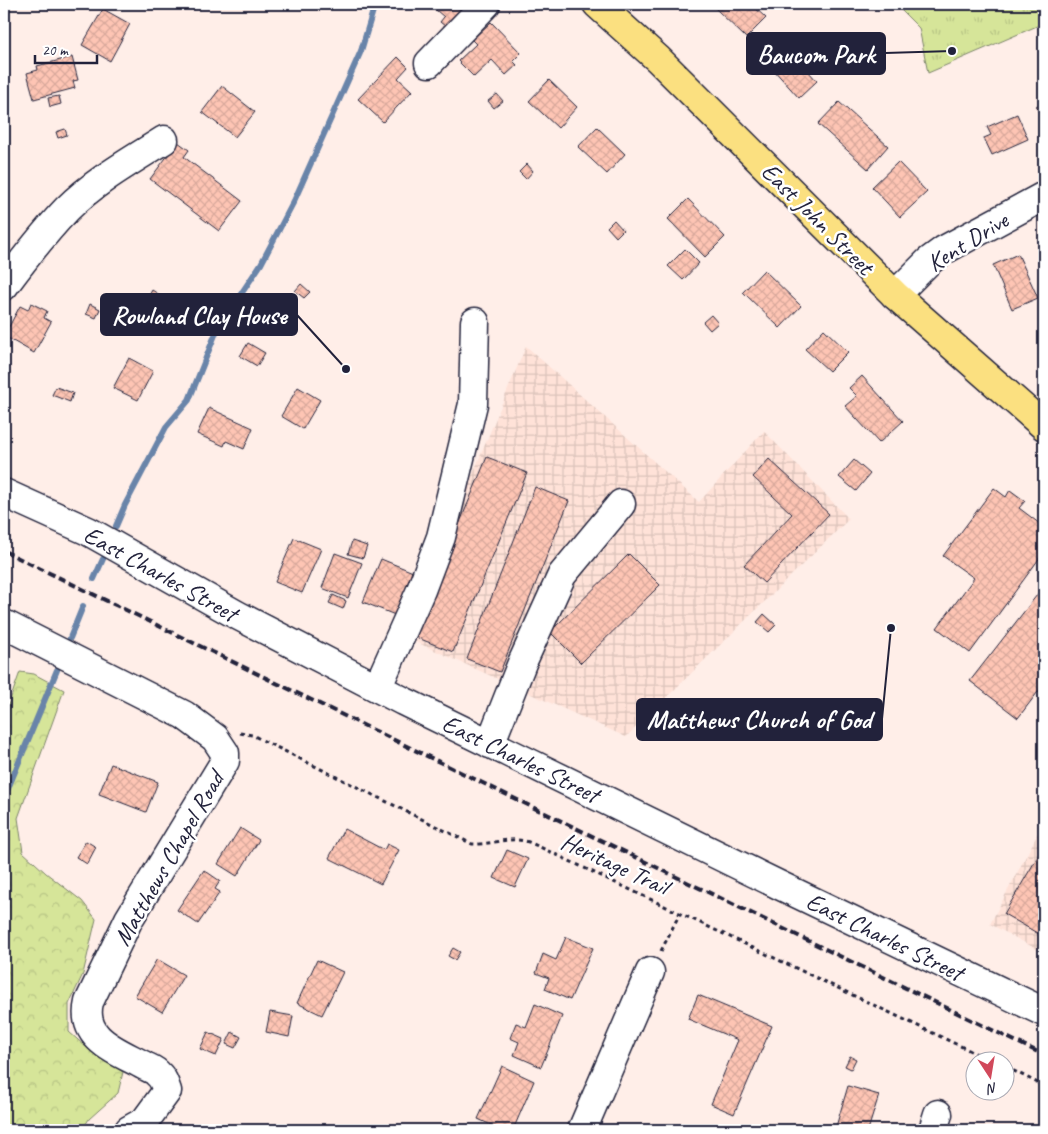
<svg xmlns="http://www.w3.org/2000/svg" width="1048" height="1134" font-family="Caveat,sans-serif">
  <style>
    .industrial { fill: url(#industrial-grid) }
    .forest { fill: url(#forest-crowns); stroke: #7c846a }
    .park { fill: url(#park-tufts); stroke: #7c846a }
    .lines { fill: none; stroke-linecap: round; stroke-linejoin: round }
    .stream { stroke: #6984a9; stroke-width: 6 }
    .building { fill: url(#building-cross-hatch); stroke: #22223b }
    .minor-casing { stroke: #22223b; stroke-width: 31 }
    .major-casing { stroke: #22223b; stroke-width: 31 }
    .path { stroke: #22223b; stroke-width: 3; stroke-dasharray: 4 4; stroke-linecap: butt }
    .minor { stroke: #fff; stroke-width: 28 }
    .major { stroke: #fbe080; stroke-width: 28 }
    .rail { stroke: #22223b; stroke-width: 4; stroke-dasharray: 8 4; stroke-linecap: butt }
    .labels { text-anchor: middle; stroke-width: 5; stroke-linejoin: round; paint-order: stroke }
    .street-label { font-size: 25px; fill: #22223b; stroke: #fff }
    .leader { fill: none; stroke: #22223b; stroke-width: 2 }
    .callout-dot { fill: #22223b; stroke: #fff; stroke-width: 2 }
    .callout { fill: #22223b; stroke: #22223b; stroke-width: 2 }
    .callout-label { font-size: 26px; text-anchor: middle; font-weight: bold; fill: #fff }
  </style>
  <defs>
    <pattern id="industrial-grid" width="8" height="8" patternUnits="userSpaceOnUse" patternTransform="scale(1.25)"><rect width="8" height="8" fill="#ffe2d8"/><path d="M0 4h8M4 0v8" fill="none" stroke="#dac2ba"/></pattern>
    <pattern id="forest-crowns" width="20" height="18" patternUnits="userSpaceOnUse" patternTransform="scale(1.25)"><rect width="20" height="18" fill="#d6e599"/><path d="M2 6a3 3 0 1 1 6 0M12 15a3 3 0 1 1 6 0" fill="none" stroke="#b7c485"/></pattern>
    <pattern id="park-tufts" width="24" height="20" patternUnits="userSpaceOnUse" patternTransform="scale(1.25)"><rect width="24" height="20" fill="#d6e599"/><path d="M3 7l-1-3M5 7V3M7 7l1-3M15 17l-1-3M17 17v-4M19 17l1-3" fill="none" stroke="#b7c485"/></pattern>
    <pattern id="building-cross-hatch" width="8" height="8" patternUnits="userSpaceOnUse" patternTransform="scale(1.25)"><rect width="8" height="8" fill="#fec5b4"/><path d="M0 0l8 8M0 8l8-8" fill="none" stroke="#d9a99c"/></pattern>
  </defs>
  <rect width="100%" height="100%" fill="#ffeee8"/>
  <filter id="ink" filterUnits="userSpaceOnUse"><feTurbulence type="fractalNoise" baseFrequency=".02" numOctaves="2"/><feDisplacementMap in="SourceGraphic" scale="10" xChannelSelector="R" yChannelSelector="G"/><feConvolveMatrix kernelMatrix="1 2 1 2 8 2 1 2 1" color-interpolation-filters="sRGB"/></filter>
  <g filter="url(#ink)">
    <path class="industrial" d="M526,346L699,502L764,431L849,519L626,737L405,637Z
      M1044,822V953L990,924Z"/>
    <path class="forest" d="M20,672L34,674L64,690L18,818L23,852L46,873L82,901L96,919L83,974L69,1004V1032L94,1054L123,1072L118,1093L89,1119L82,1130H4V717Z"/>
    <path class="park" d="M895,4H1044V23L928,73L919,28Z"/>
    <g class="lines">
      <path class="stream" d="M116,526L125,505L166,427L189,400L217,330L261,264L294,201L361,51L375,4
        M94,579L103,559
        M70,638L83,606
        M4,798L57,670"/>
    </g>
    <path class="building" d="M429,4H470L451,31L440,22L444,17Z
      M720,4H751L766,18L746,38L715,8Z
      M103,9L130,24L110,61L82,45Z
      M491,22L521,53L513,61L517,65L506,75L492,60L474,77L458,61L476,44L472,40Z
      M781,41L817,81L799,98L763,58Z
      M72,57L78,80L73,81L75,88L34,99L27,73L38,70L37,66Z
      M398,57L408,67L398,78L412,91L383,122L358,99Z
      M549,80L577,107L558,128L529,101Z
      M222,86L255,112L235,137L202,112Z
      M497,94L503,101L494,108L488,101Z
      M59,96L61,104L50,107L48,98Z
      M839,102L888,146L868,169L818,124Z
      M1044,102V124L1036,106Z
      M1017,114L1028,139L992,155L984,138L991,135L987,127Z
      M597,127L625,154L607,174L578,147Z
      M65,129L67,135L58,138L56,132Z
      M178,142L189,150L184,157L242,201L219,231L150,179Z
      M898,162L927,192L900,217L872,187Z
      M527,164L533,171L526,179L519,172Z
      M688,199L725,237L705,257L668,219Z
      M614,220L623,230L616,237L607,227Z
      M685,249L699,263L683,280L668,266Z
      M1018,254L1038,298L1012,309L993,265Z
      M764,270L801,306L780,328L743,292Z
      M301,284L310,292L304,298L295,291Z
      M152,290L163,297L158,307L146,301Z
      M31,303L47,311L44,318L51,322L34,353L4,336L20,306L28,310Z
      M90,304L100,309L96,318L86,314Z
      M711,315L718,323L710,330L703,322Z
      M824,329L848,352L829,371L805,349Z
      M248,343L265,353L257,366L240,356Z
      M129,358L153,371L138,400L113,388Z
      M862,376L903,421L879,443L845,406L857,396L849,388Z
      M56,387L73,393L70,402L52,395Z
      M298,387L320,400L303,429L281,416Z
      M209,408L253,428L244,449L226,441L224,446L197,434Z
      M487,457L527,473L453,652L413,636Z
      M769,459L829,514L764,583L744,565L792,514L753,477Z
      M854,460L870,474L856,491L839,477Z
      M535,487L569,501L500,672L467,659Z
      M994,488L1006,497L1010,490L1025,501L1019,508L1044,527V552L970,653L937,628L974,578L943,556Z
      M294,538L321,549L302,593L275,582Z
      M352,541L367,546L363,558L348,554Z
      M335,553L362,563L348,598L322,588Z
      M629,554L660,585L581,663L550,632Z
      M381,559L413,572L395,615L363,602Z
      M1044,586V684L1018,718L970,681Z
      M333,595L346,601L343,609L329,603Z
      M764,614L776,625L769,632L757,622Z
      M111,764L158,782L146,812L99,794Z
      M240,828L259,840L237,876L218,864Z
      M344,829L384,850L387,844L399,850L381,884L329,858Z
      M86,841L96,847L87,864L76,857Z
      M1044,846V937L1004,914Z
      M507,850L528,859L515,887L494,878Z
      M204,870L220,881L215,889L220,892L198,924L177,910Z
      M566,937L593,948L570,1000L545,989L549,978L536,973L543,954L556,960Z
      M453,948L460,952L455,960L448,956Z
      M157,959L184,975L162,1012L135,996Z
      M317,960L343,972L322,1015L297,1003Z
      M698,995L772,1026L734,1114L711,1104L738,1040L688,1019Z
      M535,1004L562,1016L541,1067L514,1055L519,1042L510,1038L516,1023L526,1027Z
      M270,1012L293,1016L289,1037L266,1032Z
      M208,1032L224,1039L216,1056L200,1049Z
      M232,1032L241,1037L235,1048L226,1044Z
      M850,1056L856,1059L851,1069L845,1066Z
      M502,1066L534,1081L513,1130H502L478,1119Z
      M848,1086L879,1095L868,1130H835Z"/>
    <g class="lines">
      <defs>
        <path id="minor" d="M429,63L486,4
          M4,286C24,259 44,233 67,209C95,181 131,161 164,140
          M895,295L929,261L944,250L1044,196
          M4,493L88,531L237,615L403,701L779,885L1044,1012
          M4,624L184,715L215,738L225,753V761L129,919L89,1002C80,1040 118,1051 145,1066C149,1068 155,1070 158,1074C163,1078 165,1085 167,1091L145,1121L129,1130
          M375,686L383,675L421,590L441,537L473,404L475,322
          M490,744L522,663L562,575L621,504
          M582,1130L650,972
          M933,1130L938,1114"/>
        <path id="major" d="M597,4L658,59L895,295L1044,426"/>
      </defs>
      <use href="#minor" class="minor-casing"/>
      <use href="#major" class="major-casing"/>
      <path class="path" d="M240,733L252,735L472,844C490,845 507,837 525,841C530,842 535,845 540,847L994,1062
        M661,951L680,913
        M1006,1067L1044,1086"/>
      <use href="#minor" class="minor"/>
      <use href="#major" class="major"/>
      <path class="rail" d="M4,551L1044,1055"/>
    </g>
  </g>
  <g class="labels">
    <g class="street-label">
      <text transform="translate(818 218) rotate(45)" y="9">East John Street</text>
      <text transform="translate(967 241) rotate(-32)" y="9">Kent Drive</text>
      <text transform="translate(161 573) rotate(29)" y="9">East Charles Street</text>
      <text transform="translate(521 758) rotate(26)" y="9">East Charles Street</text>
      <text transform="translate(168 858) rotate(-60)" y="9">Matthews Chapel Road</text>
      <text transform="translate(615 863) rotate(25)" y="9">Heritage Trail</text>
      <text transform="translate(885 936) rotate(26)" y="9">East Charles Street</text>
    </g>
  </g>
  <path class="leader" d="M952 51L885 53M346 369L297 315M891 628L882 719"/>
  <g class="callout-dot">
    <circle cx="952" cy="51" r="5"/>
    <circle cx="346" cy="369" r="5"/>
    <circle cx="891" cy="628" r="5"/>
  </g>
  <g class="callout">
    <rect x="747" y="33" width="138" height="41" rx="5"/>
    <rect x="101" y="294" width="196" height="41" rx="5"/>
    <rect x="637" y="699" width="245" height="41" rx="5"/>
  </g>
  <g class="callout-label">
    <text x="816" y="63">Baucom Park</text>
    <text x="199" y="324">Rowland Clay House</text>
    <text x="759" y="728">Matthews Church of God</text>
  </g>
  <rect width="1048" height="1134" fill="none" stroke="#fff" stroke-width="20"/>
  <rect x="10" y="10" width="1028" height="1114" fill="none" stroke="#22223b" stroke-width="2" filter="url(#ink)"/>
  <g transform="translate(990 1076) rotate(168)"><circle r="24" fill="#ffffff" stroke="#a7a7b1"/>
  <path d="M0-4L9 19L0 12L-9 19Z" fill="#d1495b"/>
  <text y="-8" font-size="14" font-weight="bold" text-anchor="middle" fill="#22223b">N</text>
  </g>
  <path d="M35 55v8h62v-8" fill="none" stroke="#22223b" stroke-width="2.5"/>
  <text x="42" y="55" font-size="15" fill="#22223b" stroke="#ffffff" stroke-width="4" paint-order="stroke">20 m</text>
</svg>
